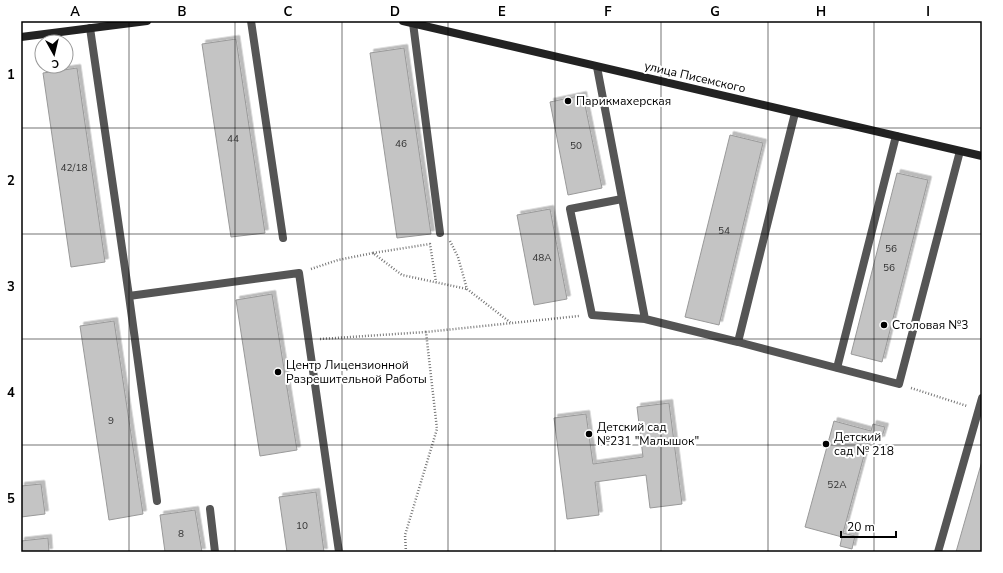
<svg xmlns="http://www.w3.org/2000/svg" width="1003" height="573" font-family="'Nunito Sans',sans-serif">
  <style>
    .building { fill: #c4c4c4; stroke: #999; filter: url(#shadow) }
    .lines { fill: none; stroke-linecap: round; stroke-linejoin: round }
    .path { stroke: #777; stroke-width: 2.5; stroke-dasharray: 1 2; stroke-linecap: butt }
    .lane { stroke: #555; stroke-width: 8 }
    .secondary { stroke: #222; stroke-width: 8 }
    .grid { fill: none; stroke: #000; stroke-width: 1; stroke-opacity: 0.55 }
    .poi-dot { fill: #000; stroke: #fff; stroke-width: 1.5 }
    .labels { text-anchor: middle; stroke-width: 4; stroke-linejoin: round; paint-order: stroke }
    .number-label { font-size: 10px; fill: #313131 }
    .street-label { font-size: 12px; fill: #000; stroke: #fff }
    .poi-label { font-size: 12px; fill: #000; stroke: #fff; text-anchor: start }
    .neatline { fill: none; stroke: #000; stroke-width: 1.5 }
    .grid-label { font-size: 13px; text-anchor: middle; font-weight: bold; fill: #000 }
  </style>
  <defs>
    <filter id="shadow"><feDropShadow dx="3.5" dy="-3.5" stdDeviation="0" flood-color="#0004"/></filter>
  </defs>
  <rect width="100%" height="100%" fill="#fff"/>
  <path class="building" d="M236,39L265,233L231,237L202,44Z
    M404,48L431,234L397,238L370,53Z
    M77,68L105,262L71,267L43,73Z
    M583,95L602,188L568,195L550,102Z
    M730,135L763,143L719,325L685,317Z
    M897,173L928,180L882,362L851,354Z
    M550,209L567,299L534,305L517,215Z
    M272,294L297,450L260,456L236,300Z
    M114,321L143,514L109,520L80,326Z
    M669,403L682,504L650,508L646,475L595,482L599,515L567,519L554,418L586,414L593,464L643,457L637,407Z
    M834,421L871,431L873,424L885,427L881,440L869,437L843,533L855,536L852,549L840,546L842,537L805,527Z
    M982,461V552H956Z
    M41,484L45,514L21,517V486Z
    M316,492L324,552H287L279,497Z
    M195,510L202,552H165L160,515Z
    M48,538L49,552H21V541Z"/>
  <g class="lines">
    <path class="path" d="M450,241L458,257L467,289L511,323
      M373,253L430,244L436,282
      M311,269L338,260L373,253L402,275L467,289
      M320,339L426,332
      M911,388L967,406
      M406,552L405,535L437,429L426,332L579,316"/>
    <path class="lane" d="M251,21L283,238
      M413,23L440,233
      M90,28L129,296L299,273L339,552
      M597,67L645,319L738,342
      M795,113L738,342L837,368L896,136
      M622,199L570,209L592,315L645,319
      M129,296L157,501
      M837,368L899,384L960,151
      M210,509L215,552
      M938,552L982,398"/>
    <path class="secondary" d="M403,21L982,156
      M21,37L147,21"/>
  </g>
  <path class="grid" d="M129,21V552M235,21V552M342,21V552M448,21V552M555,21V552M661,21V552M768,21V552M874,21V552M21,128H982M21,234H982M21,339H982M21,445H982"/>
  <g class="poi-dot">
    <circle cx="568" cy="101" r="4"/>
    <circle cx="884" cy="325" r="4"/>
    <circle cx="278" cy="372" r="4"/>
    <circle cx="589" cy="434" r="4"/>
    <circle cx="826" cy="444" r="4"/>
  </g>
  <g class="labels">
    <g class="number-label">
      <text x="233" y="142">44</text>
      <text x="401" y="147">46</text>
      <text x="576" y="149">50</text>
      <text x="74" y="171">42/18</text>
      <text x="724" y="234">54</text>
      <text x="891" y="252">56</text>
      <text x="542" y="261">48А</text>
      <text x="889" y="271">56</text>
      <text x="111" y="424">9</text>
      <text x="837" y="488">52А</text>
      <text x="302" y="529">10</text>
      <text x="181" y="537">8</text>
    </g>
    <g class="street-label">
      <text transform="translate(695 77) rotate(13)" y="4">улица Писемского</text>
    </g>
    <g class="poi-label">
      <text x="576" y="105">Парикмахерская</text>
      <text x="892" y="329">Столовая №3</text>
      <text x="286" y="369">Центр Лицензионной<tspan x="286" dy="14">Разрешительной Работы</tspan></text>
      <text x="597" y="431">Детский сад<tspan x="597" dy="14">№231 "Малышок"</tspan></text>
      <text x="834" y="441">Детский<tspan x="834" dy="14">сад № 218</tspan></text>
    </g>
  </g>
  <rect width="1003" height="573" fill="none" stroke="#ffffff" stroke-width="44"/>
  <g transform="translate(54 54) rotate(172)"><circle r="19" fill="#ffffff" stroke="#999999"/>
  <path d="M0-3L7 15L0 10L-7 15Z" fill="#000000"/>
  <text y="-6" font-size="11" font-weight="bold" text-anchor="middle" fill="#000000">С</text>
  </g>
  <path d="M841 531v6h55v-6" fill="none" stroke="#000000" stroke-width="2"/>
  <text x="847" y="531" font-size="12" fill="#000000" stroke="#ffffff" stroke-width="3" paint-order="stroke">20 m</text>
  <rect x="22" y="22" width="959" height="529" class="neatline"/>
  <g class="grid-label">
    <text x="75" y="16">A</text>
    <text x="182" y="16">B</text>
    <text x="288" y="16">C</text>
    <text x="395" y="16">D</text>
    <text x="502" y="16">E</text>
    <text x="608" y="16">F</text>
    <text x="715" y="16">G</text>
    <text x="821" y="16">H</text>
    <text x="928" y="16">I</text>
    <text x="11" y="79">1</text>
    <text x="11" y="185">2</text>
    <text x="11" y="291">3</text>
    <text x="11" y="397">4</text>
    <text x="11" y="503">5</text>
  </g>
</svg>
